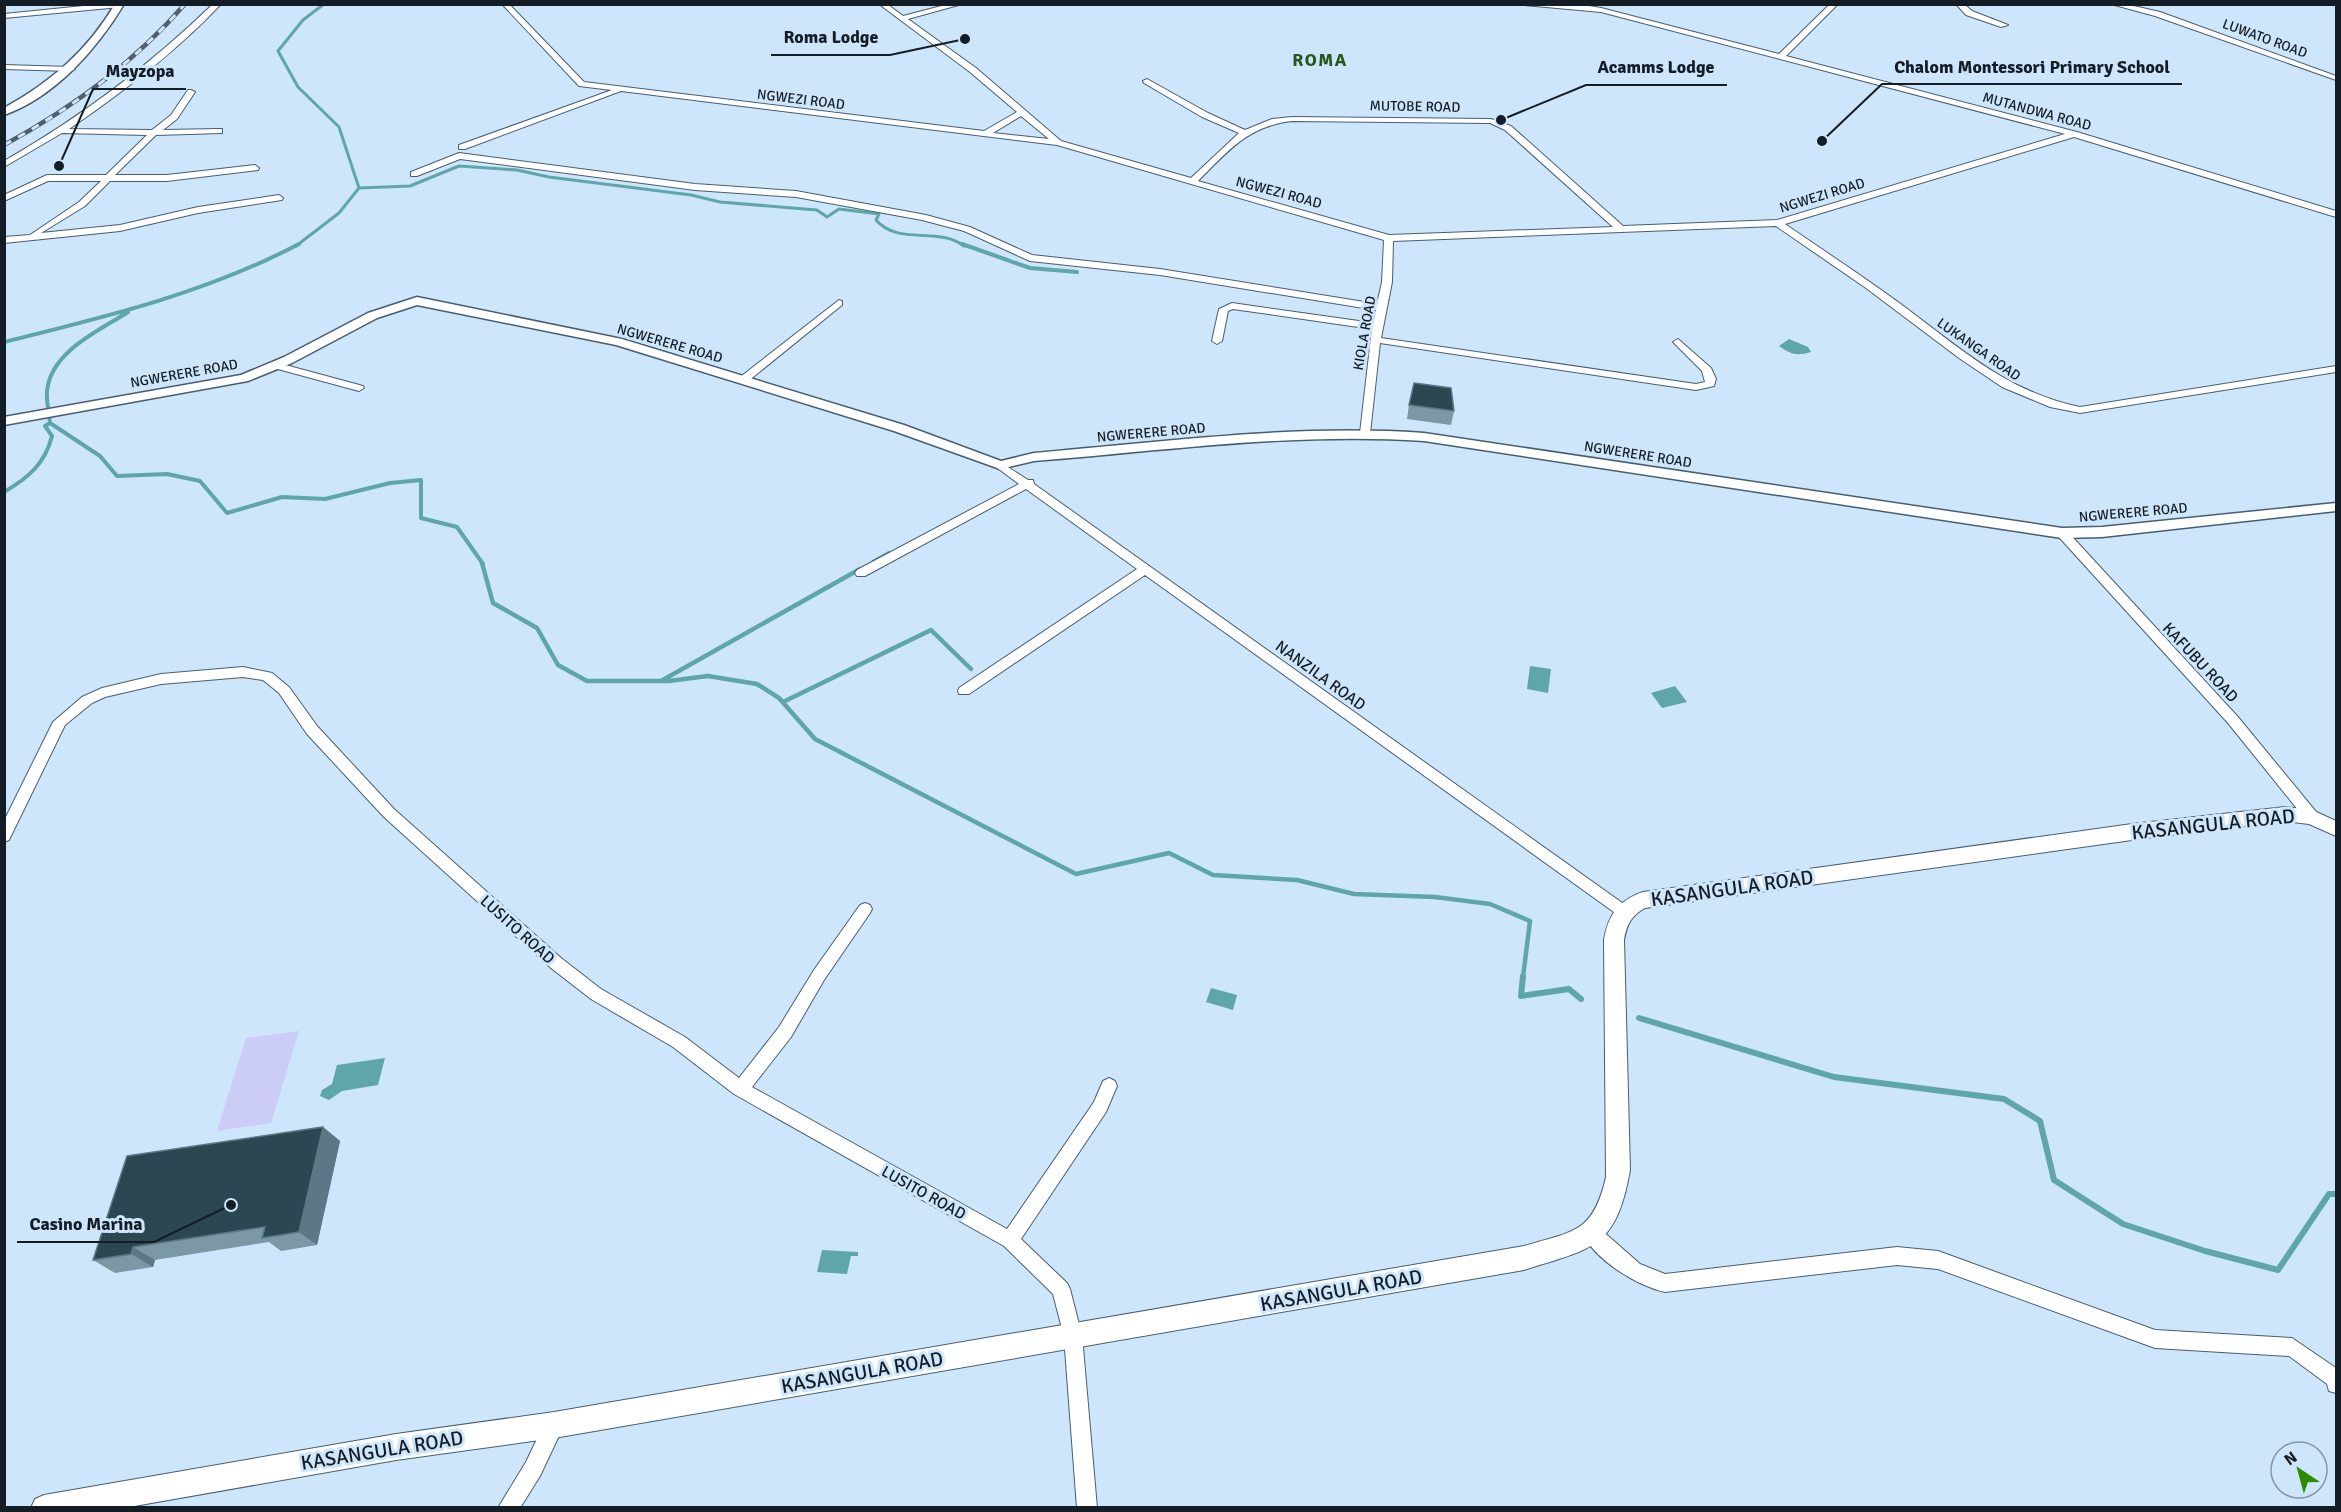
<svg xmlns="http://www.w3.org/2000/svg" width="2341" height="1512" font-family="Signika,sans-serif">
  <style>
    .green { fill: #cccdf6 }
    .water { fill: #5ea6ab }
    .lines { fill: none; stroke-linecap: round; stroke-linejoin: round }
    .stream-far3 { stroke: #5ea6ab; stroke-width: 3 }
    .stream-far2 { stroke: #5ea6ab; stroke-width: 4 }
    .stream-far1 { stroke: #5ea6ab; stroke-width: 4.5 }
    .stream { stroke: #5ea6ab; stroke-width: 6 }
    .minor-casing { stroke: #485e70; stroke-width: 2 }
    .tertiary-casing { stroke: #485e70; stroke-width: 3 }
    .secondary-casing { stroke: #485e70; stroke-width: 2 }
    .minor { fill: #fff; fill-rule: evenodd }
    .tertiary { fill: #fff; fill-rule: evenodd }
    .secondary { fill: #fff; fill-rule: evenodd }
    .rail-casing { stroke: #505f6b; stroke-width: 4.5 }
    .rail { stroke: #cde6fb; stroke-width: 3; stroke-dasharray: 8; stroke-linecap: butt }
    .wall { fill: #7c97a6 }
    .shaded-wall { fill: #5c7785 }
    .building { fill: #2b4852; stroke: #5c7785; stroke-width: 1.5 }
    .labels { text-anchor: middle; stroke-width: 6; stroke-linejoin: round; paint-order: stroke }
    .far-street-label { font-size: 14px; fill: #141d25; stroke: #cde6fb }
    .street-label { font-size: 16px; fill: #141d25; stroke: #cde6fb }
    .far-district-label { font-size: 18px; font-weight: bold; letter-spacing: 1.5px; fill: #29561d; stroke: #cde6fb }
    .near-street-label { font-size: 20px; fill: #141d25; stroke: #cde6fb }
    .leader { fill: none; stroke: #141d25; stroke-width: 2 }
    .callout-dot { fill: #141d25; stroke: #cde6fb; stroke-width: 2 }
    .callout-label { font-size: 18px; text-anchor: middle; font-weight: bold; fill: #141d25; stroke: #cde6fb; stroke-width: 6; stroke-linejoin: round; paint-order: stroke }
  </style>
  <rect width="100%" height="100%" fill="#cde6fb"/>
  <path class="green" d="M299,1031L271,1123L217,1131L246,1038Z"/>
  <path class="water" d="M1789,339L1808,347L1811,352C1797,356 1792,355 1779,346Z
    M1530,666L1551,669L1548,693L1527,689Z
    M1675,686L1687,702L1662,708L1651,693Z
    M1211,988L1237,995L1233,1010L1206,1002Z
    M385,1058L378,1085L342,1091L329,1100L320,1096L322,1090L332,1084L337,1065Z
    M822,1250L858,1252V1256H851L847,1274L817,1272Z"/>
  <g class="lines">
    <path class="stream-far3" d="M359,188L410,186L459,166L517,170L549,177L691,195L720,202L817,210L827,217L839,209L879,214L876,220C898,246 939,226 964,246
      M296,246L339,213L359,188L339,127L298,87L278,51L303,20L324,4"/>
    <path class="stream-far2" d="M962,244L1030,268L1077,272
      M128,312C99,331 51,351 47,391C46,401 49,412 50,423L100,456L117,476L167,474L200,481L227,513L282,497L325,499L390,483L421,480V518L457,527L483,564
      M4,342C105,317 206,293 299,244
      M4,492C28,478 45,464 52,436L45,426L50,423
      M873,562L889,553"/>
    <path class="stream-far1" d="M482,563L493,603L537,628L558,665L587,681H669L708,676L757,684L779,698L815,739L1076,874L1169,853L1213,875L1297,880L1354,894L1435,897L1490,904L1530,921L1523,977
      M661,681L860,569
      M783,702L931,630L971,669"/>
    <path class="stream" d="M1523,976L1521,996L1569,989L1581,999
      M1639,1018L1834,1077L2004,1099L2040,1121L2054,1180L2123,1224L2205,1251L2278,1270L2329,1194H2336"/>
    <defs>
      <path id="minor" d="M103,4L124,5L120,7L4,18V14Z
        M213,4H221C176,52 123,92 69,129L152,130L171,115L188,90H191L195,92L177,119L163,130L219,129H222V133L156,135L115,175H167L255,165L259,168L258,170L167,181H110L85,206L41,233L120,225L198,207L279,195L283,198L282,200L198,213L120,231L4,243V237L30,235L79,202L101,181H48L4,201V195L47,175H106L147,135L62,133L4,167V161C81,117 150,65 213,4Z
        M502,4H509L584,82L984,131L1017,112L970,72L879,4H887L903,16L949,4H962L908,19L976,68L1061,141L1191,178L1239,133L1202,117L1144,83L1143,81L1147,79L1208,113L1245,130L1272,119L1292,117L1491,119L1511,126L1623,226L1777,220L2065,134L1601,12L1514,4H1577L1601,8L1779,54L1830,4H1838L1786,56L2077,132L2336,211V217L2074,137L1785,224C1824,251 1864,277 1902,305C1960,348 2007,392 2080,407L2336,366V372L2080,413L2050,407L2002,387L1959,358L1866,288L1776,226L1393,241L1392,282L1381,338L1696,384L1705,382L1702,371L1673,342L1678,339L1711,368L1716,379L1714,386L1696,390L1380,343L1370,433L1365,436L1360,433L1372,329L1233,309L1228,311L1222,341L1217,344L1212,341L1219,309L1232,303L1373,323L1376,310L1160,275L1030,261L964,231L922,220L796,197L695,190L460,159L417,176H411V172L459,153L695,184L796,191L926,215L970,227L1032,255L1160,269L1377,304L1382,282L1384,240L1057,145L621,91L465,149H459V145L612,90L579,86ZM1021,116L1049,139L993,133ZM1292,121L1490,123L1505,130L1613,227L1389,235L1198,181C1228,151 1248,126 1292,121Z
        M1956,4H1964L1972,11L2008,25L2001,27L1966,15Z
        M2111,4H2125L2160,12L2336,76V80L2155,16Z
        M4,65L71,67L75,69L71,71L4,69Z
        M839,300L842,301V305L747,382H739V378Z
        M278,363L363,386L364,388L359,391L274,368L273,366Z
        M1000,462L1028,480H1033L1034,484L1628,907L1630,911L1628,915L1623,917L1618,915L1145,575L969,694H959L958,691L959,688L1137,569L1026,489L865,576H857L855,573L857,570L1019,484L996,467V463Z
        M2062,529L2066,530L2238,717L2317,813L2319,817L2317,821H2307L2228,723L2058,536L2056,533Z
        M243,667L272,673L289,687L317,726L394,809L561,958L601,989L685,1037L739,1078L779,1027L814,970L860,905L865,903L870,905L872,909L870,913L824,980L791,1037L752,1087L1007,1229L1094,1102L1103,1081L1109,1078L1115,1081L1117,1086L1106,1112L1021,1239L1067,1283L1070,1289L1082,1336L1097,1508H1077L1064,1336L1053,1294L1004,1246L734,1094L673,1047L591,999L551,968L384,817L307,734L279,693L263,680L243,677L161,684L105,697L92,703L65,725L9,840L4,842V821L53,722L82,697L102,688L161,674Z
        M1592,1224L1598,1227L1640,1264L1665,1274L1897,1247L1938,1251L2155,1330L2292,1338L2336,1368V1393L2329,1391L2327,1384L2289,1356L2155,1348L1938,1269L1897,1265L1665,1292C1638,1286 1594,1260 1583,1233L1586,1227Z
        M554,1415L561,1418L564,1425L540,1476L520,1508H498L526,1462L547,1418Z"/>
      <path id="tertiary" d="M115,4H124C97,49 55,97 4,115V108C51,82 88,50 115,4Z
        M417,297L622,339L904,425L1001,461L1034,453C1163,442 1294,424 1424,433L2062,528L2102,527L2336,503V511L2102,537L2062,538L1424,441C1294,432 1163,451 1034,461L1000,469L894,431L616,345L417,305L377,318L292,363L248,381L4,425V417L241,375L284,357L368,313Z"/>
      <path id="secondary" d="M2285,807L2312,810L2336,821V836L2309,824L2285,821L2132,840L1645,908C1631,916 1627,924 1624,940L1630,1170C1616,1249 1593,1248 1524,1270L554,1438L396,1460L123,1508H31L35,1499L44,1495L396,1434L554,1412L1524,1246C1573,1231 1593,1234 1606,1177L1604,940C1608,915 1619,900 1643,892L2132,824Z"/>
    </defs>
    <use href="#minor" class="minor-casing"/>
    <use href="#tertiary" class="tertiary-casing"/>
    <use href="#secondary" class="secondary-casing"/>
    <use href="#minor" class="minor"/>
    <use href="#tertiary" class="tertiary"/>
    <use href="#secondary" class="secondary"/>
    <defs>
      <path id="rail" d="M4,145C72,108 134,63 185,4"/>
    </defs>
    <use href="#rail" class="rail-casing"/>
    <use href="#rail" class="rail"/>
  </g>
  <path class="wall" d="M1409,405L1454,411L1451,425L1407,419Z
    M323,1127L340,1141L317,1245L281,1251L269,1242L155,1260L153,1267L115,1273L93,1260Z"/>
  <path class="shaded-wall" d="M323,1127L340,1141L317,1245L299,1232Z
    M133,1247L155,1260L153,1267L131,1254Z"/>
  <path class="building" d="M1414,383L1451,388L1454,411L1409,405Z
    M323,1127L299,1232L262,1238L265,1227L133,1247L131,1254L93,1260L127,1156Z"/>
  <g class="labels">
    <g class="far-street-label">
      <text transform="translate(2265 38) rotate(20)" y="5">LUWATO ROAD</text>
      <text transform="translate(801 99) rotate(7)" y="5">NGWEZI ROAD</text>
      <text transform="translate(1415 106) rotate(1)" y="5">MUTOBE ROAD</text>
      <text transform="translate(2037 111) rotate(15)" y="5">MUTANDWA ROAD</text>
      <text transform="translate(1279 192) rotate(15)" y="5">NGWEZI ROAD</text>
      <text transform="translate(1822 195) rotate(-17)" y="5">NGWEZI ROAD</text>
      <text transform="translate(1364 333) rotate(-80)" y="5">KIOLA ROAD</text>
      <text transform="translate(670 343) rotate(16)" y="5">NGWERERE ROAD</text>
      <text transform="translate(1979 349) rotate(35)" y="5">LUKANGA ROAD</text>
      <text transform="translate(184 373) rotate(-10)" y="5">NGWERERE ROAD</text>
      <text transform="translate(1151 432) rotate(-5)" y="5">NGWERERE ROAD</text>
      <text transform="translate(1638 454) rotate(9)" y="5">NGWERERE ROAD</text>
      <text transform="translate(2133 512) rotate(-5)" y="5">NGWERERE ROAD</text>
    </g>
    <g class="street-label">
      <text transform="translate(2201 662) rotate(47)" y="6">KAFUBU ROAD</text>
      <text transform="translate(1321 675) rotate(36)" y="6">NANZILA ROAD</text>
      <text transform="translate(518 929) rotate(42)" y="6">LUSITO ROAD</text>
      <text transform="translate(924 1192) rotate(29)" y="6">LUSITO ROAD</text>
    </g>
    <g class="far-district-label">
      <text x="1320" y="66">ROMA</text>
    </g>
    <g class="near-street-label">
      <text transform="translate(2213 824) rotate(-6)" y="7">KASANGULA ROAD</text>
      <text transform="translate(1732 888) rotate(-8)" y="7">KASANGULA ROAD</text>
      <text transform="translate(1341 1290) rotate(-10)" y="7">KASANGULA ROAD</text>
      <text transform="translate(862 1372) rotate(-10)" y="7">KASANGULA ROAD</text>
      <text transform="translate(382 1450) rotate(-9)" y="7">KASANGULA ROAD</text>
    </g>
  </g>
  <path class="leader" d="M965 39L890 55H771M1822 141L1882 84H2182M1501 120L1586 85H1727M59 166L93 89H186M231 1205L154 1242H17"/>
  <g class="callout-dot">
    <circle cx="965" cy="39" r="6"/>
    <circle cx="1822" cy="141" r="6"/>
    <circle cx="1501" cy="120" r="6"/>
    <circle cx="59" cy="166" r="6"/>
    <circle cx="231" cy="1205" r="6"/>
  </g>
  <g class="callout-label">
    <text x="831" y="43">Roma Lodge</text>
    <text x="2032" y="73">Chalom Montessori Primary School</text>
    <text x="1656" y="73">Acamms Lodge</text>
    <text x="140" y="77">Mayzopa</text>
    <text x="86" y="1230">Casino Marina</text>
  </g>
  <rect width="2341" height="1512" fill="none" stroke="#141d25" stroke-width="12"/>
  <g transform="translate(2299 1470) rotate(324)"><circle r="28" fill="#cde6fb" stroke="#8396a5" stroke-width="1.5"/>
  <path d="M0-4.5L10 22L0 15L-10 22Z" fill="#2c8c00"/>
  <text y="-9" font-size="16" font-weight="bold" text-anchor="middle" fill="#141d25">N</text>
  </g>
</svg>
